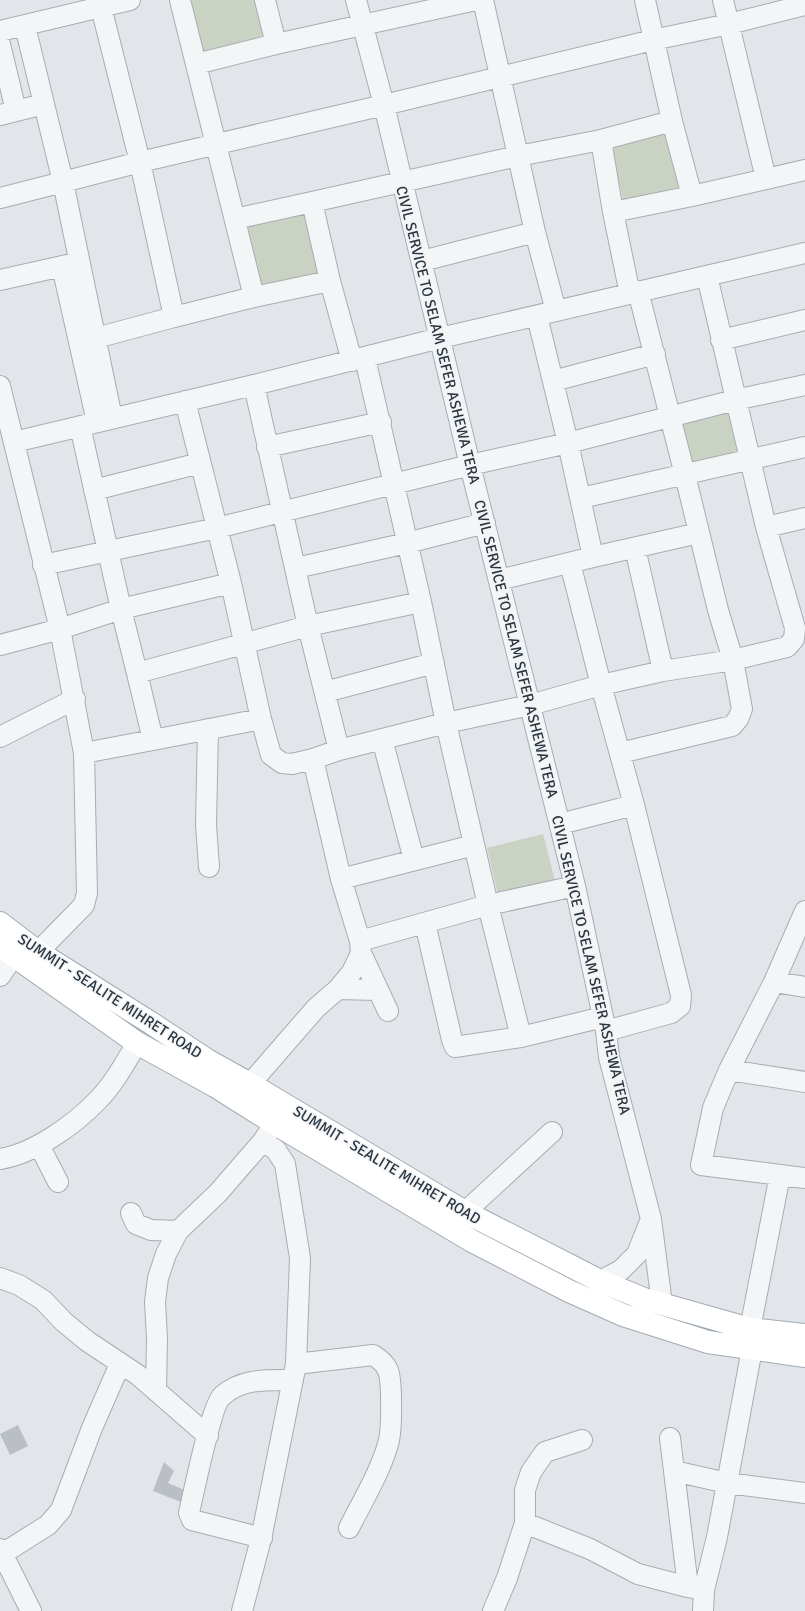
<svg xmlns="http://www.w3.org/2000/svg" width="805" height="1611" font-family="Signika,sans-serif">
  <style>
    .green { fill: #c9d2c3 }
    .building { fill: #b9bfc5 }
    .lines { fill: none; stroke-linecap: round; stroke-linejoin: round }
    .minor-casing { stroke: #a7adb3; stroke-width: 22 }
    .major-casing { stroke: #a2abb3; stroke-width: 24 }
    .minor { stroke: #f4f5f7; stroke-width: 20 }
    .major { stroke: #fff; stroke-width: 22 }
    .labels { text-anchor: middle; stroke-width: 3; stroke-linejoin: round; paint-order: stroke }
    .street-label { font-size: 15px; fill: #2b353f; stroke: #f1f4f6 }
  </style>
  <rect width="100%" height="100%" fill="#e2e5e9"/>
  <path class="green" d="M191,0H257L266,39L203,54Z
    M669,129L685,192L626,210L609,145Z
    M316,204L333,275L260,290L242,220Z
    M733,403L747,456L691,469L681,418Z
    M543,834L556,885L499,899L487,848Z"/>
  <path class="building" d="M18,1425L28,1446L10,1455L0,1434Z
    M164,1462L174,1471L168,1483L187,1491L181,1502L153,1491Z"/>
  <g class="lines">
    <defs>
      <path id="minor" d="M180,0L254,297
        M265,0L276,44L476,0
        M356,0L384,105L470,465L575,886L606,1031L609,1057L651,1219L637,1254L621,1270L600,1281
        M483,0L518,156L601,140L672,121L645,0
        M723,0L766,179
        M25,26L44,104
        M0,31L130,0
        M0,44L16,111L0,115
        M196,64L276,44
        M16,111L44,104L63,182L140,162L384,105L653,40L729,24L805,5
        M672,121L692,196L805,170
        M601,140L613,212
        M0,198L63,182L112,418
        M235,219L312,202
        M422,261L535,232
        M62,266L97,422
        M0,280L76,263
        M330,281L312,202L518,156L535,232L556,311
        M630,294L613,212L692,196
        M537,316L568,443L593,557
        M174,317L254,297L330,281L352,361
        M96,338L174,317L140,162L101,7
        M721,340L805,320
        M365,358L421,602L446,723L488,905L521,1037L455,1047L452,1040L425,923
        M553,381L655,354
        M254,385L308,626L339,750L446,723L530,705L601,685L663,671L733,660L787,647L794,639L795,628L766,527L707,276
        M0,386L60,629L84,753L87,893L84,905L38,952
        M185,401L231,583L261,719L271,755L282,763L292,764L313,759L339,750
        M80,426L121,609L137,673L153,740L261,719
        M14,442L254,385L440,338L805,253
        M267,447L381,422
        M94,490L200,463
        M581,498L805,447
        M766,527L805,518
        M635,548L663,671
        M570,563L601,685L634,805L681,995L680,1006L671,1013L606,1031
        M43,565L217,528L470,465L568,443L735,400L805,385
        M296,568L407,543L485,523
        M499,580L593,557L699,533
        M0,645L60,629L121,609L231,583
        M137,673L308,626L421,602
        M325,692L434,663
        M208,729L206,825L209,867
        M0,737L75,699
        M382,739L414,860
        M84,753L153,740
        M620,753L732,726L738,719L742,709L733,660L718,610L685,475L638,291
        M313,759L341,879L360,941L488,905L575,886
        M560,824L634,805
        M341,879L474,845
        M361,953L388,1011
        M0,976L13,957
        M774,982L805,987
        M338,989L377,990
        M521,1037L603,1017
        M729,1070L774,982L805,911
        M805,1082L729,1070L713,1108L701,1165L805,1178
        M250,1084L316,1008L338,989L352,972L361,953L360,941
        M39,1145L58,1182
        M0,1159C33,1154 74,1125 97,1101C114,1084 125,1063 137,1043
        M465,1212L552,1132
        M131,1213L136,1224L151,1230L178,1231
        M651,1219L662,1304
        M0,1278L19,1285L43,1300L64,1322L87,1341L138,1375L208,1436
        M750,1329L780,1175
        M296,1364L373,1355C391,1366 390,1375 391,1394C391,1409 392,1425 389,1440C383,1467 362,1502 349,1528
        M156,1391L157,1338L155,1302L158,1278L166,1254L178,1231L218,1193L263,1141L270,1130
        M670,1438L688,1587
        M674,1471L727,1483L805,1493
        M525,1523L590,1549L638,1574L688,1587L704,1590
        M262,1538L192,1520L189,1513C193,1495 212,1404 222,1396C242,1378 268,1380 293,1380
        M0,1549L31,1611
        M2,1554L48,1525L61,1510L92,1428L120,1364
        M242,1611L261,1539L296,1364L300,1258L285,1164L276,1150L263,1141
        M493,1611L507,1578L525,1523V1490L531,1472L545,1452L582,1440
        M703,1611L704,1590L717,1537L752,1349"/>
      <path id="major" d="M0,923L38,952L151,1023L207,1060L250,1084L465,1212L600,1281L644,1299L750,1329L805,1335
        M0,946L137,1043L215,1086L274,1123L472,1241L569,1291L623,1315L708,1342L805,1356"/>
    </defs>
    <use href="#minor" class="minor-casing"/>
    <use href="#major" class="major-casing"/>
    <use href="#minor" class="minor"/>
    <use href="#major" class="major"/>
  </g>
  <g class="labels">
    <g class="street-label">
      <text transform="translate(438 335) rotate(76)" y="5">CIVIL SERVICE TO SELAM SEFER ASHEWA TERA</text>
      <text transform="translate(516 649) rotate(76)" y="5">CIVIL SERVICE TO SELAM SEFER ASHEWA TERA</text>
      <text transform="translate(591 965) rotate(77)" y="5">CIVIL SERVICE TO SELAM SEFER ASHEWA TERA</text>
      <text transform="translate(110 996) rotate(33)" y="5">SUMMIT - SEALITE MIHRET ROAD</text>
      <text transform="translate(387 1165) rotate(31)" y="5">SUMMIT - SEALITE MIHRET ROAD</text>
    </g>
  </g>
</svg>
